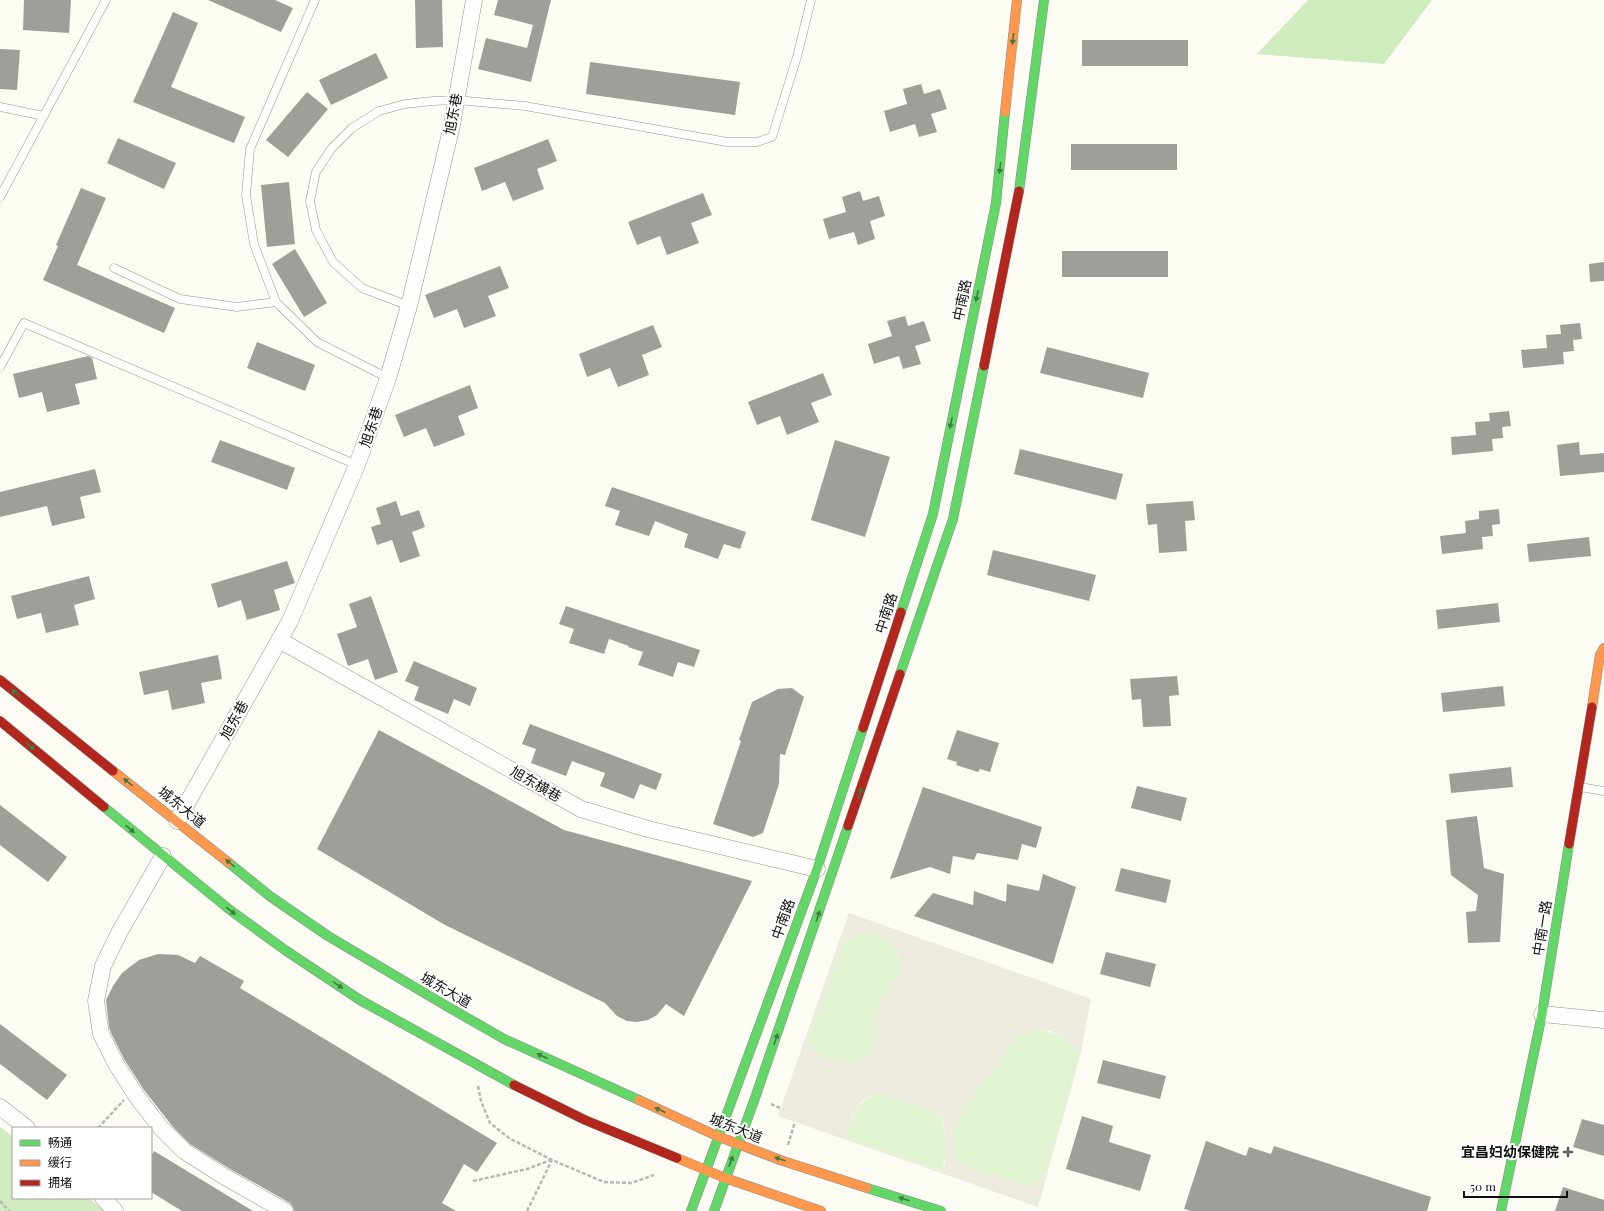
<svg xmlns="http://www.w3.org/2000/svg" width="1604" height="1211" font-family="'Playfair Display','Noto Sans SC',serif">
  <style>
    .green { fill: #e1f4d1 }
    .forest { fill: #cfecbf }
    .plaza { fill: #edebde; fill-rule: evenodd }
    .building { fill: #9f9e99 }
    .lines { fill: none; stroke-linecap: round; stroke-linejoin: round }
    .lane-casing { stroke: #959592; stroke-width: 9 }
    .street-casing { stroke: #959592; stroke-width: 17 }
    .fast-casing { stroke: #8c8b88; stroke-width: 10 }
    .slow-casing { stroke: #8c8b88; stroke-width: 10 }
    .jam-casing { stroke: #8c8b88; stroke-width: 10 }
    .path { stroke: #b8b8b7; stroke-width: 2.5; stroke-dasharray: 4 2; stroke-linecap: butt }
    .lane { stroke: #fffefd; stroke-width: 8 }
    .street { stroke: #fffefd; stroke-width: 16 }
    .fast { stroke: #63d668; stroke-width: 9 }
    .slow { stroke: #ff974d; stroke-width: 9 }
    .jam { stroke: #b3261e; stroke-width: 9 }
    .oneway { fill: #3d7c40 }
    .poi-dot { fill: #61615e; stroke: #fff; stroke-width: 1.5 }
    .labels { text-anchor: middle; stroke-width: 4; stroke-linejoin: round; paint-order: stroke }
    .street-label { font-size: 14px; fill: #0e0e0e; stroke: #fff }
    .poi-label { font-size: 14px; font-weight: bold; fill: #0e0e0e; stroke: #fff; text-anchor: end }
  </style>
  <rect width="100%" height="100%" fill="#fcfbf4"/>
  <path class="green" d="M875,932L888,939L898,953L901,966L898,978L884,996L879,1006L875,1020V1037L872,1050L865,1058L855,1062L837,1061L824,1058L806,1045L843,943L859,935Z
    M1034,1029C1053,1032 1070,1037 1080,1054L1047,1171L1043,1177L1031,1187L962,1166L955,1157L953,1145L954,1132L963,1108L994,1069L1016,1035Z
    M878,1093L940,1113C945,1128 949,1158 941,1171L846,1138C853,1117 855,1101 878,1093Z"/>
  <path class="forest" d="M1308,0H1432L1384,64L1257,54Z
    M0,1127L13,1137V1198H89L104,1211H0Z"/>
  <path class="plaza" d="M849,913L1091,999L1081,1053L1038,1207L778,1116ZM875,932L888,939L898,953L901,966L898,978L884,996L879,1006L875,1020V1037L872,1049L865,1058L855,1062L837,1061L824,1058L806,1045L843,943L859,935ZM1034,1029L1050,1031L1066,1039L1080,1054L1047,1171L1043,1177L1031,1187L962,1166L955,1157L953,1145L954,1132L963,1108L994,1069L1016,1035ZM878,1093L940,1113L944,1125L945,1139V1164L941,1171L846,1138L853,1115L860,1103L868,1097Z"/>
  <path class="building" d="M24,0H71L69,33L23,30Z
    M208,0H275L293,8L281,32Z
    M415,0H442L443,47L416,48Z
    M498,0H551L531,82L478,69L486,38L527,48L533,25L494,15Z
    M173,12L198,23L171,87L245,117L234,143L133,102Z
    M1082,40H1188V66H1082Z
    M0,49L20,50L17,90L0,89Z
    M376,53L388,78L331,105L319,80Z
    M590,62L740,82L735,115L586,94Z
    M921,84L924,94L940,89L947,109L931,114L937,132L919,137L915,124L890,132L884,111L907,104L903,89Z
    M307,92L328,109L288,157L266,140Z
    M118,138L176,163L164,189L107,163Z
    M548,139L557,161L537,169L544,189L513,201L505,182L482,191L474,168Z
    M1071,144H1177V170H1071Z
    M289,182L295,244L267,247L261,185Z
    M81,188L106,198L77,265L175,308L164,333L43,280L58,246L56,245Z
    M860,191L863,201L879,196L885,216L870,221L875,239L858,245L854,232L829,239L823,219L846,212L842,197Z
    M703,193L712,215L691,223L699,243L667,255L660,236L637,245L628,222Z
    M295,249L327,303L304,317L272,264Z
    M1062,251H1168V277H1062Z
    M1604,262V281L1590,282L1589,264Z
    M500,266L509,288L488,296L496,316L464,328L457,309L434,318L425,295Z
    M905,316L908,326L924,321L931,341L915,346L921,364L903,369L899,356L874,364L868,344L892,336L887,321Z
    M1580,323L1582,339L1573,340L1574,351L1563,352L1564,364L1523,368L1521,350L1547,348L1546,335L1561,334L1560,325Z
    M653,325L662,347L642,355L649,375L618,387L610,368L587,377L579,354Z
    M257,342L315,365L305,391L247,368Z
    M1047,347L1149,373L1143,398L1040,373Z
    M88,356L92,358L97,379L75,384L80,404L47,412L42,392L19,398L13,374Z
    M823,373L832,395L811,403L819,422L787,435L780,416L757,425L748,402Z
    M470,385L478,408L458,416L465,435L434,447L426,428L404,437L395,415Z
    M1509,411L1511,426L1502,427L1503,438L1492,439L1493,451L1452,455L1451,437L1476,435L1475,422L1490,421L1489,413Z
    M220,440L295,468L287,490L211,462Z
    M835,440L890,457L865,537L811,520Z
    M1579,442L1580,455L1604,453V472L1560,476L1557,445Z
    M1020,449L1123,474L1116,500L1014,474Z
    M95,469L101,492L80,497L85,518L52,526L47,506L0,517V492Z
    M612,487L746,532L740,549L724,544L718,559L684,547L688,534L655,521L649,536L615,525L620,511L605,506Z
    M396,501L401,516L419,510L425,527L412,532L420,556L400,563L392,540L377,545L371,527L381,524L376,508Z
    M1193,501L1195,520L1185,521L1187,551L1159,553L1157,524L1148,525L1146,504Z
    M1499,509L1500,524L1492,525L1493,536L1482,537L1483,549L1442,554L1440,536L1466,533L1465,521L1479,519V511Z
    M1589,537L1591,556L1529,562L1527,544Z
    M993,550L1096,575L1089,601L987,575Z
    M287,561L295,583L274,590L280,610L247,620L241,600L218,608L211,584Z
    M89,576L95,599L74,605L79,625L46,633L41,613L17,619L11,596Z
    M371,596L398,672L375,680L368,659L348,666L337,634L357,627L349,604Z
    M1498,603L1500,622L1438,629L1436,610Z
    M566,606L700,650L694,667L678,662L673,677L638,665L643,652L628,647L629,646L609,639L604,654L569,643L574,629L559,624Z
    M218,655L222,679L201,683L205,703L172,710L168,690L144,695L139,672Z
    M414,661L477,688L470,706L454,699L448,714L414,700L419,687L405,681Z
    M1177,676L1179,695L1169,696L1171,726L1143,727L1141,699L1132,700L1130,679Z
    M1503,686L1505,706L1443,712L1441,693Z
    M792,688L804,697L785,755L780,754L779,784L763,833L753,837L713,824L741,741L739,740L752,702L778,689Z
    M530,724L662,774L656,790L640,784L634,799L600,786L605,773L572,761L566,776L531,763L536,749L522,744Z
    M379,730L564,830L752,881L684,1016L666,1004L657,1015L648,1020L637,1022L627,1021L617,1016L605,1003L445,925L317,849Z
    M957,730L999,743L990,772L980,769L978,772L956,765L957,762L947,759Z
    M1511,767L1513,787L1451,793L1449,774Z
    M1137,786L1187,798L1181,821L1131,808Z
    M923,787L1042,827L1036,848L1022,844L1018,860L977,853L974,860L953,856L950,874L930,867L890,879Z
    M0,805L67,857L48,882L0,845Z
    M1477,816L1484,868L1504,874L1500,942L1468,943L1466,912L1476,911L1478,895L1451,875L1446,820Z
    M1121,868L1171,880L1166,903L1115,891Z
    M1043,874L1076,887L1053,964L914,916L933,893L973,905L974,891L1006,902L1007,884L1039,891Z
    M1106,952L1156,964L1150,987L1100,974Z
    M158,954L178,955L195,963L200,956L244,981L240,988L497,1143L477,1172L464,1164L442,1203L456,1211H294L293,1207L290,1203L230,1169L190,1144L173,1127L144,1090L124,1059L111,1033L109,1027L106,1000L113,986L122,973L139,960Z
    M0,1024L67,1075L47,1100L0,1064Z
    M1103,1060L1166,1076L1160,1099L1097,1083Z
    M1082,1116L1113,1126L1109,1142L1151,1155L1140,1191L1066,1169Z
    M1582,1119L1604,1125V1156L1573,1147Z
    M1206,1141L1246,1156L1249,1147L1271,1154L1274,1146L1431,1197L1427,1211H1191L1184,1209Z
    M154,1151L253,1211H182L151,1192V1157Z
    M1563,1187L1604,1200V1211H1555Z"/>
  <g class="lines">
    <defs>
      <path id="lane" d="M315,0L250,149L246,195L254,244L276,302L317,342L388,378
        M0,107L44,116
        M0,197L106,0
        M114,268L180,299L237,307L276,302
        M409,306L362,288L333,262L316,230L310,201L316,172L331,149L352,128L379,111L405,104L433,101L456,100L525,106L727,142H757L772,137L797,57L811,0
        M0,367L24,323L357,465
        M1580,787L1604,791"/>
      <path id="street" d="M279,640L581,809L648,829L817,869
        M177,821L290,621L357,465L388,378L409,306L452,125L474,0
        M163,856L119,933L103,966L96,1001L101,1034L116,1064L137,1097L161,1128L184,1151L225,1177L285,1211
        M1542,1014L1604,1020
        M0,1107L27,1128
        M103,1198L115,1211"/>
      <path id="fast" d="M1019,191L1044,0
        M901,612L933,514L996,203L1005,112
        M900,674L953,519L984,366
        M104,807L230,910L285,950L360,1000L514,1085
        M229,863L271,897L328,936L443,1004L504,1039L639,1100
        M867,1188L941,1211
        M691,1211L817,869L863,728
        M714,1211L755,1098L848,826
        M1501,1211L1542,1014L1569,844"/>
      <path id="slow" d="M1005,112L1017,0
        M1592,707L1600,655L1604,648
        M113,771L229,863
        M639,1100L717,1136L783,1161L867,1188
        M677,1158L725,1178L821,1211"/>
      <path id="jam" d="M984,366L1019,191
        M0,680L113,771
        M0,721L104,807
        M863,728L901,612
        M848,826L900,674
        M1569,844L1592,707
        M514,1085L585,1120L677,1158"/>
    </defs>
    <use href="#lane" class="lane-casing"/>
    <use href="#street" class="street-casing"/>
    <use href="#fast" class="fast-casing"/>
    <use href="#slow" class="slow-casing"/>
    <use href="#jam" class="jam-casing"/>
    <path class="path" d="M478,1086L481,1101L490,1123L509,1138L552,1160L604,1182L631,1183L654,1175
      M771,1104L780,1108
      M98,1128L124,1100
      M788,1145L795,1122
      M473,1181L527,1169L551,1160
      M0,1201L9,1211
      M527,1211L552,1160"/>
    <use href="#lane" class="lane"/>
    <use href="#street" class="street"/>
    <use href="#fast" class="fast"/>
    <use href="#slow" class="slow"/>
    <use href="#jam" class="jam"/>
  </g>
  <defs><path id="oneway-solid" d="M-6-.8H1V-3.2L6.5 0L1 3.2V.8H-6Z"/></defs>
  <g class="oneway">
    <use href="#oneway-solid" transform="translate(1013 39) rotate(96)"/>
    <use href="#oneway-solid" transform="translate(1000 168) rotate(96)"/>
    <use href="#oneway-solid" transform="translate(977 296) rotate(102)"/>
    <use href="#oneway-solid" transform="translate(951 423) rotate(102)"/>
    <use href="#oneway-solid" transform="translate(16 693) rotate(-141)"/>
    <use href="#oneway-solid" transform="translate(30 746) rotate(40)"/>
    <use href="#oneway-solid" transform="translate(128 782) rotate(-141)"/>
    <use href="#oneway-solid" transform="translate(860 793) rotate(-71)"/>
    <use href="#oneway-solid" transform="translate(130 829) rotate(40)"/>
    <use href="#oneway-solid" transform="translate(230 863) rotate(-141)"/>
    <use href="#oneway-solid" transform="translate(231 911) rotate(37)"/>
    <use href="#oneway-solid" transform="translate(818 916) rotate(-71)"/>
    <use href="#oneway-solid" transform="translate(338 985) rotate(34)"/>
    <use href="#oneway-solid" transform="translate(776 1039) rotate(-71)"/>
    <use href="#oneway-solid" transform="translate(542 1056) rotate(-155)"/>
    <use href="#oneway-solid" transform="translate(660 1110) rotate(-155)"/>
    <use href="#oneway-solid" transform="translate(780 1159) rotate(-161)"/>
    <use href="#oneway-solid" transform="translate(731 1161) rotate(-70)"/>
    <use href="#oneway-solid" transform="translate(904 1199) rotate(-162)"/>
  </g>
  <path class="poi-dot" d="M1566 1146h4v4h4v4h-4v4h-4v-4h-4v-4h4z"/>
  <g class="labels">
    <g class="street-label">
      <text transform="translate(453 114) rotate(-79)" y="5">旭东巷</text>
      <text transform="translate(962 300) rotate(-78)" y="5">中南路</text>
      <text transform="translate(371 427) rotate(-71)" y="5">旭东巷</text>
      <text transform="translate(886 613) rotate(-72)" y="5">中南路</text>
      <text transform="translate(234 720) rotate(-61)" y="5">旭东巷</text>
      <text transform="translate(536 784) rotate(30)" y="5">旭东横巷</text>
      <text transform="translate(182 807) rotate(39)" y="5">城东大道</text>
      <text transform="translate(783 919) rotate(-70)" y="5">中南路</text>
      <text transform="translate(1542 928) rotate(-81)" y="5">中南一路</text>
      <text transform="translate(446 990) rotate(30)" y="5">城东大道</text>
      <text transform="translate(736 1128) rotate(22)" y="5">城东大道</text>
    </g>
    <g class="poi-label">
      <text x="1559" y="1157">宜昌妇幼保健院</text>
    </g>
  </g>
  <rect x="12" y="1127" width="140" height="72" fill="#ffffff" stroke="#9f9f9f"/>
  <rect x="20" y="1140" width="20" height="6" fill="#63d668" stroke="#9f9f9f"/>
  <text x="48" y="1147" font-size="12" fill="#0e0e0e">畅通</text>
  <rect x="20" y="1160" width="20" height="6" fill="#ff974d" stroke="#9f9f9f"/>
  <text x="48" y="1167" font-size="12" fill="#0e0e0e">缓行</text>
  <rect x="20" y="1180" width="20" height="6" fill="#b3261e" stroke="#9f9f9f"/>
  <text x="48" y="1187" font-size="12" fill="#0e0e0e">拥堵</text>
  <path d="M1464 1191v6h103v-6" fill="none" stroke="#0e0e0e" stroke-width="2"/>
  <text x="1470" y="1191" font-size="12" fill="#0e0e0e" stroke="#ffffff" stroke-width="3" paint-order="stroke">50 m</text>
</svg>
